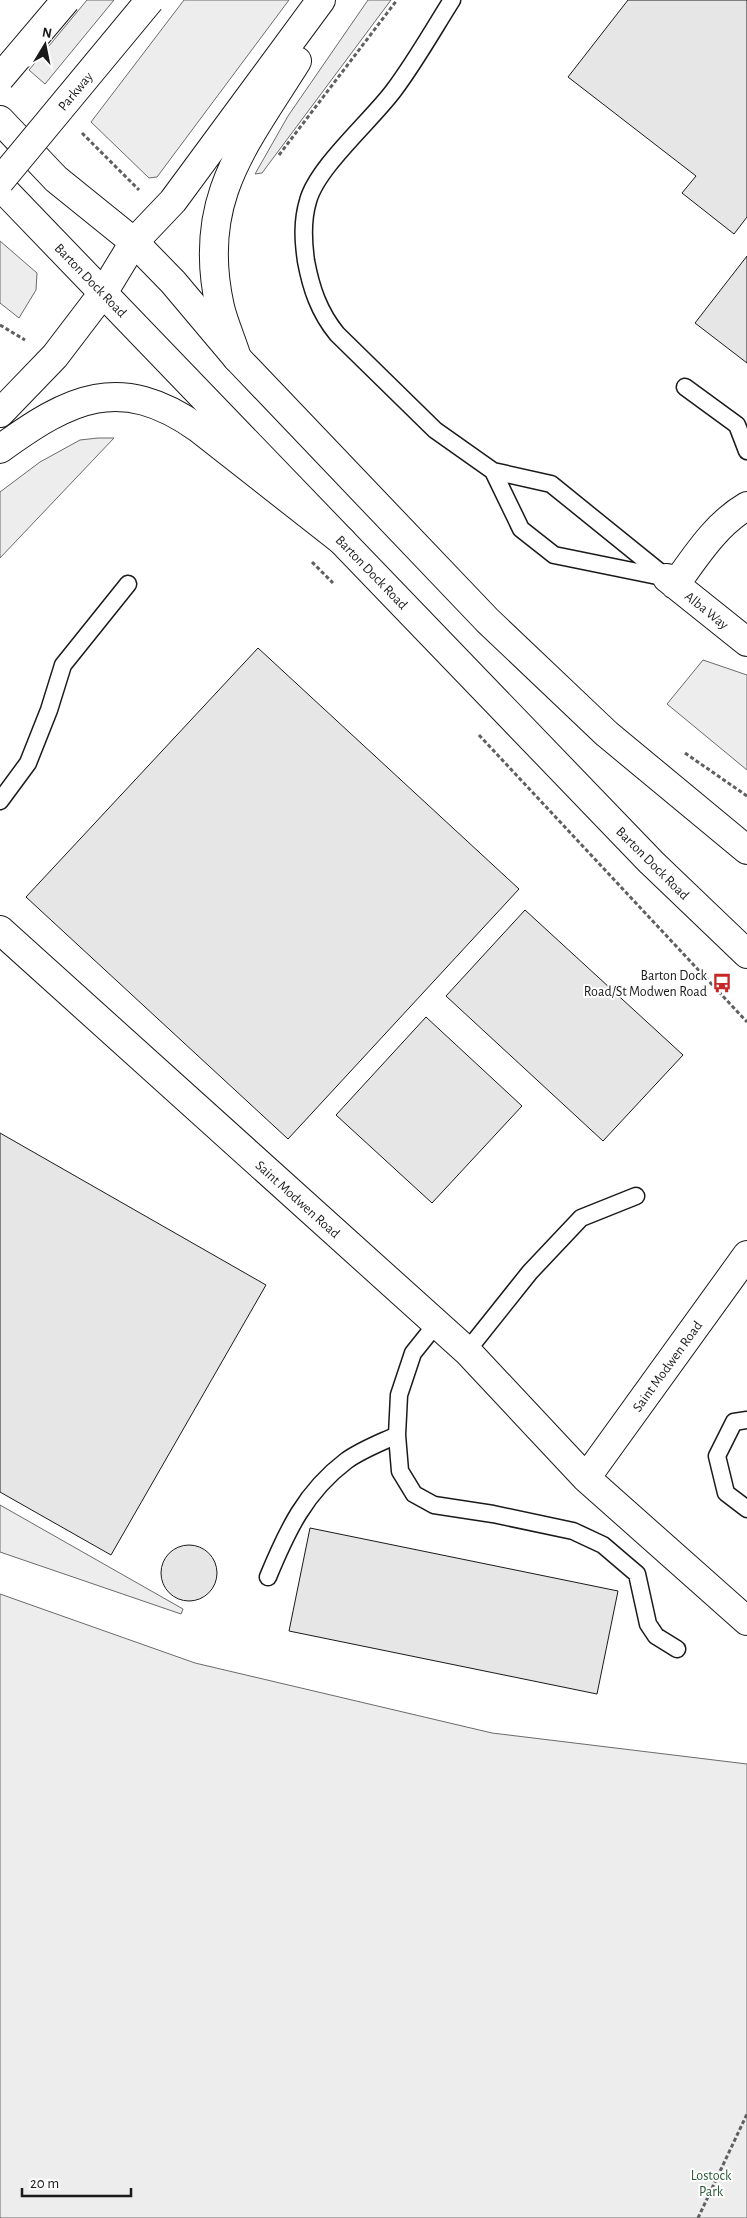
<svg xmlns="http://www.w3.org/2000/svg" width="747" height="2218" font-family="'Alegreya Sans',sans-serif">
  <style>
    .built { fill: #ededed; stroke: #6a6a6a }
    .building { fill: #e6e6e6; stroke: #1a1a1a }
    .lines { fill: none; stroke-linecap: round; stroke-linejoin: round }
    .service-casing { stroke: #1a1a1a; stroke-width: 19 }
    .minor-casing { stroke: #1a1a1a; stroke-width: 30 }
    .secondary-casing { stroke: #1a1a1a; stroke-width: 30 }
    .trunk-casing { stroke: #1a1a1a; stroke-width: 30 }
    .path { stroke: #5f5f5f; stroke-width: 3; stroke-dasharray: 4 2.5; stroke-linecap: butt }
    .service { stroke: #fff; stroke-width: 16 }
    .minor { stroke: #fff; stroke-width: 28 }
    .secondary { stroke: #fff; stroke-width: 28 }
    .trunk { stroke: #fff; stroke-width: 28 }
    .trunk-bridge-casing { stroke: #1a1a1a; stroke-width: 30; stroke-linecap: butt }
    .trunk-bridge { stroke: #fff; stroke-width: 28 }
    .labels { text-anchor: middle; stroke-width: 4; stroke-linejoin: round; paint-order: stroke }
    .street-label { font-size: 14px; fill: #1a1a1a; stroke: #fff }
    .poi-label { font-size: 14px; fill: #1a1a1a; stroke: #fff; text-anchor: end }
    .park-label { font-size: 14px; fill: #2b5a34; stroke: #fff }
  </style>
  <rect width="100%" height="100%" fill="#fff"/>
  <path class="built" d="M87,0H114L45,84L29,70Z
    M184,0H289L157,177L149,178L91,122Z
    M368,0H391L262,173L255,174L288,116Z
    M0,241L37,273L36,290L19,318L0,303Z
    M98,438H114L0,558V492L40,462L80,440Z
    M703,660L747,675V770L667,704Z
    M0,1505L183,1609L181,1614L0,1552Z
    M0,1594L195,1663L492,1733L747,1764V2218H0Z"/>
  <path class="building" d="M628,0H747V217L734,234L682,193L696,176L568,77Z
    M747,256V363L695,323Z
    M258,648L519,889L288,1139L26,897Z
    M525,910L683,1055L603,1141L446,996Z
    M426,1017L522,1106L432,1203L336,1115Z
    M0,1133L266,1285L111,1555L0,1492Z
    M310,1528L618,1591L597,1694L289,1631Z
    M161 1573a28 28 0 1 1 56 0a28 28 0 1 1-56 0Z"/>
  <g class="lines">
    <defs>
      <path id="service" d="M452,0C433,30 415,62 394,90C372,120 317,167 308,201C302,221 303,240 306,261C311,288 319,312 337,334L435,430L493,471L521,529L554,555L667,578
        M685,387L737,425L747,451
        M493,471L551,484L666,577
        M0,801L28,763L49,710L63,665L128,584
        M437,1323L413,1353L399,1395L397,1435L400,1471L414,1494L434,1505L493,1514L573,1531L603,1545L637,1574L648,1624L656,1636L677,1649
        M467,1351L530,1272L581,1218L636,1196
        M747,1420L734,1422L717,1456L726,1493L747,1509
        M268,1577C287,1531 305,1492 346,1461C361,1450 380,1443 397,1435"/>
      <path id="minor" d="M667,578L747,642
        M675,585C696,556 716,524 747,506
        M0,930L467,1351L586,1478L747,1621
        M586,1478L747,1255"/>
      <path id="secondary" d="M0,120L56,179L134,242L173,282L237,358L487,620L607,734L747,850
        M0,186L651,862L747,954"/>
      <path id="trunk" d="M237,358C232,341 224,324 220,307C196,200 244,146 297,61
        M0,413L55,356L103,293L134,242L173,201L321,0
        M0,449C70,398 120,373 198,428L342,541"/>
    </defs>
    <use href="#service" class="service-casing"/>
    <use href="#minor" class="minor-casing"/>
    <use href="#secondary" class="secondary-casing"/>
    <use href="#trunk" class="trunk-casing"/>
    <path class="path" d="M82,133L139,190
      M279,155L397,0
      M0,325L25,340
      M312,562L333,583
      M479,735L747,1022
      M685,753L747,796
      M698,2218L747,2114"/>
    <use href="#service" class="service"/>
    <use href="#minor" class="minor"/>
    <use href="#secondary" class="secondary"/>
    <use href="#trunk" class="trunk"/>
    <defs>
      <path id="trunk-bridge" d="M0,78L66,0
        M0,181L150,0"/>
    </defs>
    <use href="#trunk-bridge" class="trunk-bridge-casing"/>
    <use href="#trunk-bridge" class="trunk-bridge"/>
  </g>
  <defs>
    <symbol id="bus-bare" viewBox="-9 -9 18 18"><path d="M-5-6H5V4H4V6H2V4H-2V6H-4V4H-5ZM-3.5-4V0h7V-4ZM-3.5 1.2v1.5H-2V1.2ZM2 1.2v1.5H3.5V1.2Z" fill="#c62828" stroke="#fff" stroke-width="2.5" paint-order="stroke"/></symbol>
  </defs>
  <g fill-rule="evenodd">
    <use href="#bus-bare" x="708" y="969" width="28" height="28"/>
  </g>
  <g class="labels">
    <g class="street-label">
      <text transform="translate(75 91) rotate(-50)" y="5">Parkway</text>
      <text transform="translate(91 280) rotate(46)" y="5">Barton Dock Road</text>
      <text transform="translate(372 572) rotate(46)" y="5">Barton Dock Road</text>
      <text transform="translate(707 610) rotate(39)" y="5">Alba Way</text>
      <text transform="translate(653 863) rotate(45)" y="5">Barton Dock Road</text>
      <text transform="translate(298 1199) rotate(42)" y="5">Saint Modwen Road</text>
      <text transform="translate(667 1366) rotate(-54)" y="5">Saint Modwen Road</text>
    </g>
    <g class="poi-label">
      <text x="707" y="980">Barton Dock<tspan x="707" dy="16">Road/St Modwen Road</tspan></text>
    </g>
    <g class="park-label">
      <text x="711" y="2180">Lostock<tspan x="711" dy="16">Park</tspan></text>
    </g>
  </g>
  <g transform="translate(45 45) rotate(10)" stroke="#ffffff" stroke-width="4" paint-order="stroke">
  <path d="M0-4L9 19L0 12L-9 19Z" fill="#1a1a1a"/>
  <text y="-8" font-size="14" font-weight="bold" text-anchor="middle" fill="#1a1a1a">N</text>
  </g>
  <path d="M22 2188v8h109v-8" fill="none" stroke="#1a1a1a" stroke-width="2.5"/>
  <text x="30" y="2188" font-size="15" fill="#1a1a1a" stroke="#ffffff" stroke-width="4" paint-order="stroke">20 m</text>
</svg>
